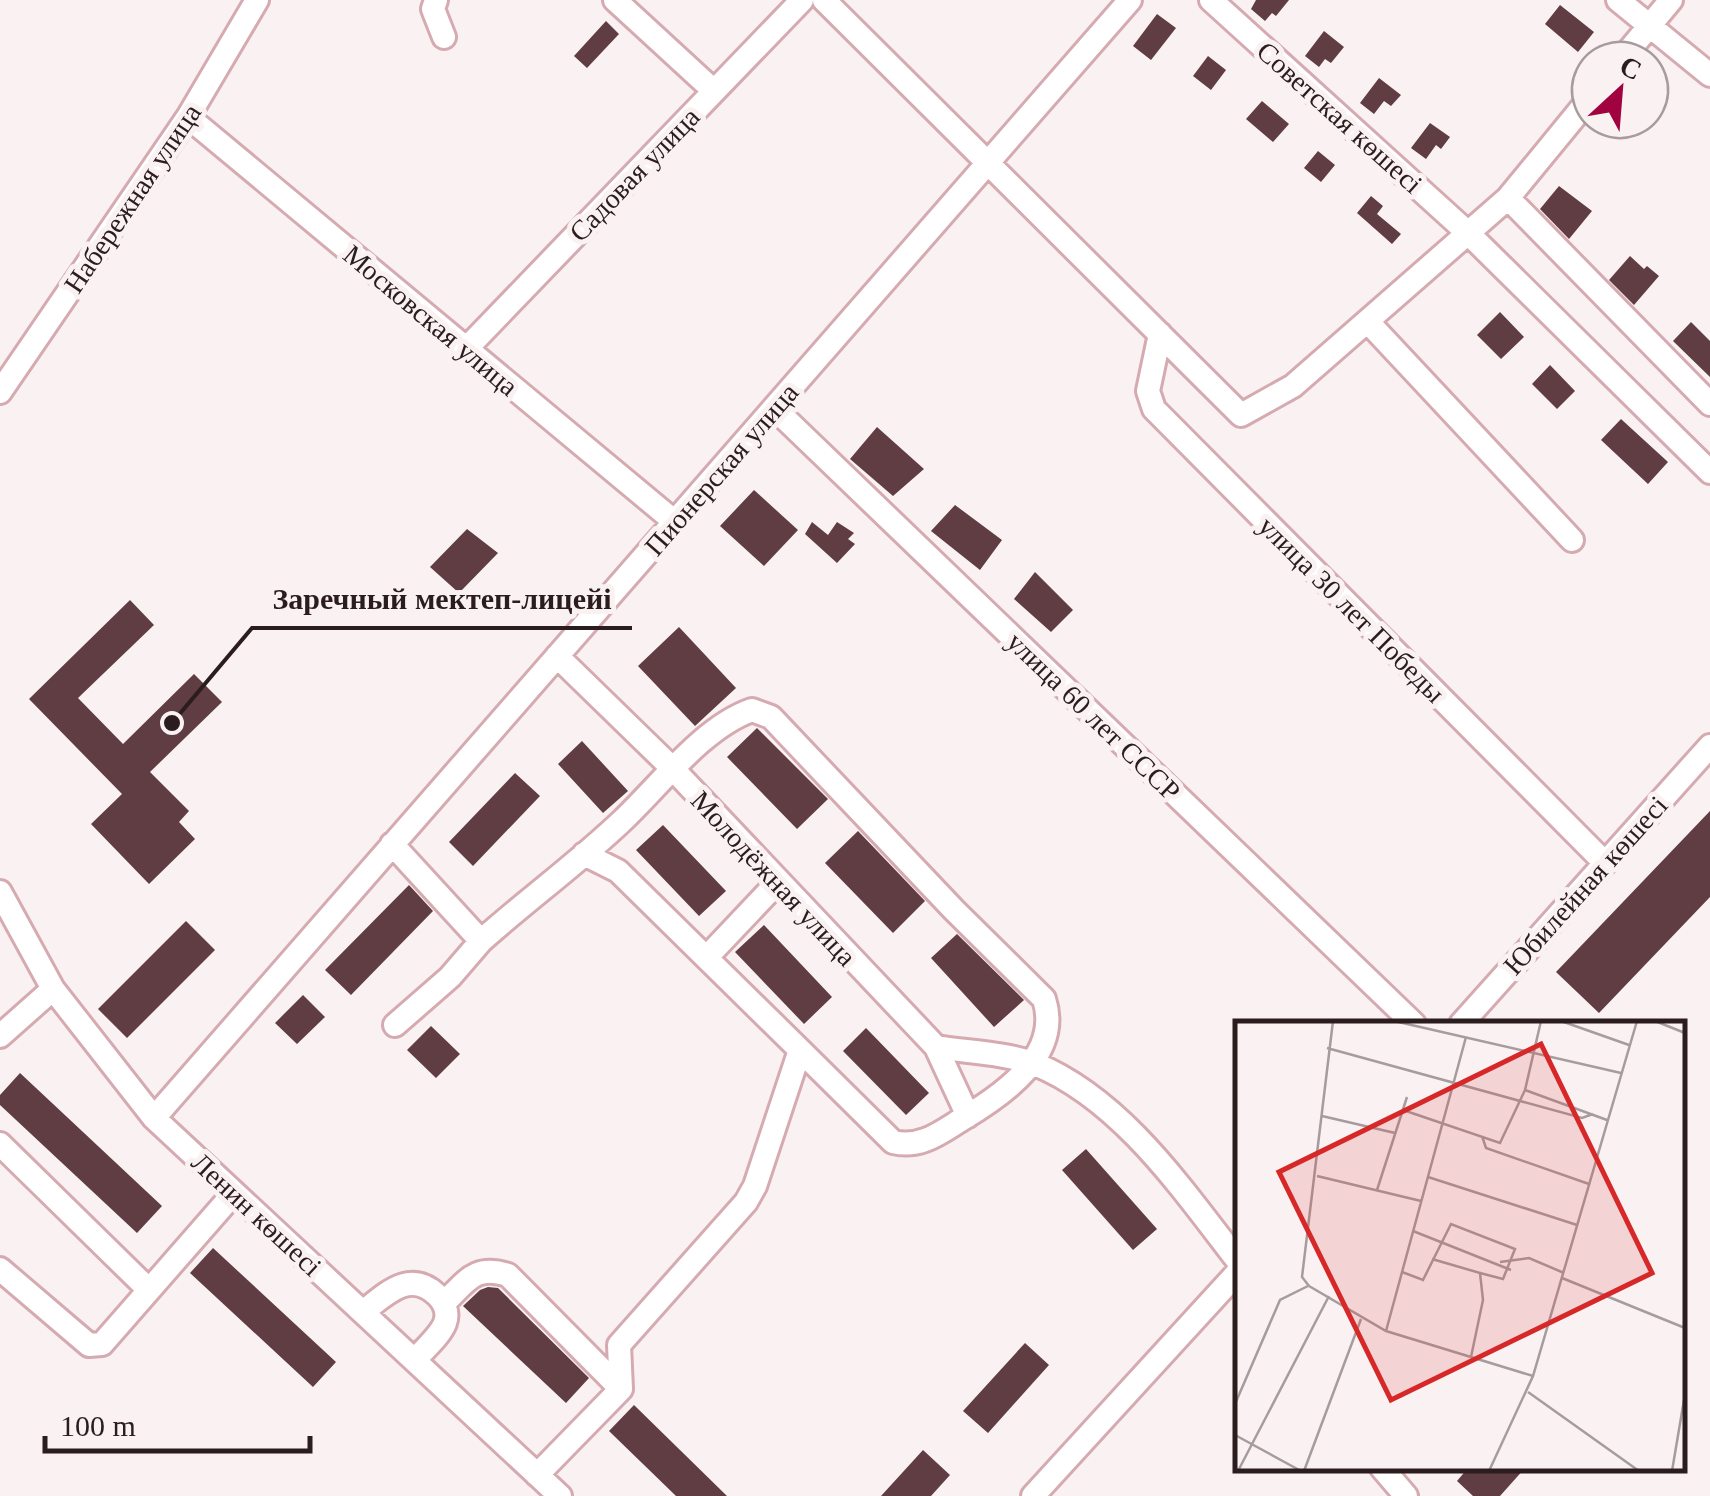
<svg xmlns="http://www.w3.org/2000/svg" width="1710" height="1496" font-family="Georgia,serif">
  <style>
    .building { fill: #5f3d42 }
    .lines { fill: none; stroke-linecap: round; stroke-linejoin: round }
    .minor-casing { stroke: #d5abb1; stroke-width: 28 }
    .minor { stroke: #fff; stroke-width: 22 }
    .labels { text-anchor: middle; stroke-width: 10; stroke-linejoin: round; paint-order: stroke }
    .street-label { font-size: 28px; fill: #2b1c1e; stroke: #faf1f2 }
    .inset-road { fill: none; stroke: #a79c9d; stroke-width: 2.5 }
    .view { fill: #d62828; fill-opacity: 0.15; stroke: #d62828; stroke-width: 5 }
    .inset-edge { fill: none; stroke: #2b1c1e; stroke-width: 5 }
    .leader { fill: none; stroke: #2b1c1e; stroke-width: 4 }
    .callout-dot { fill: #2b1c1e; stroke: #faf1f2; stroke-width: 4 }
    .callout-label { font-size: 30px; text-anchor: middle; font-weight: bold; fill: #2b1c1e; stroke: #faf1f2; stroke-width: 10; stroke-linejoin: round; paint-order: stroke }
  </style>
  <rect width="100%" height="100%" fill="#faf1f2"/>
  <path class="building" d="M1256,0H1289L1276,16L1272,13L1265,21L1251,9Z
    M1560,5L1594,32L1578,52L1545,24Z
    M1157,14L1176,28L1151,60L1133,46Z
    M606,21L619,34L587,68L574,56Z
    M1324,31L1344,47L1331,63L1325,59L1319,67L1305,56Z
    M1208,56L1226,70L1211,90L1193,76Z
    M1379,78L1401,95L1391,106L1384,101L1374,114L1360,103Z
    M1262,101L1289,124L1273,142L1246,119Z
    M1430,123L1450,137L1441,149L1436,145L1426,159L1411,148Z
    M1318,151L1335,165L1321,182L1304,168Z
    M1559,186L1592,211L1569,239L1540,209Z
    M1371,196L1383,206L1377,214L1401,234L1392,244L1357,213Z
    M1630,256L1644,269L1647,266L1659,276L1634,305L1609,280Z
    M1500,312L1524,337L1501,359L1477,335Z
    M1691,322L1710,341V377L1673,341Z
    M1550,365L1575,391L1557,409L1532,384Z
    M1621,419L1668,462L1648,484L1601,440Z
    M877,427L924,469L893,496L850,459Z
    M754,490L798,530L764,566L720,526Z
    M955,505L1002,540L980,570L931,531Z
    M812,522L828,535L837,522L854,533L848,539L855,544L837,563L805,534Z
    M467,529L498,553L459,593L430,567Z
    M1035,572L1073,610L1051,632L1014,599Z
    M130,600L154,625L78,698L123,744L194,674L222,702L150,772L189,811L179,822L195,839L149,884L91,824L122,794L29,699Z
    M679,627L736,688L695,726L638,666Z
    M757,728L828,799L797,829L727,757Z
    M582,741L628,791L603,813L558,764Z
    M515,773L540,796L473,866L449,842Z
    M1710,811V897L1599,1013L1556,972Z
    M663,825L726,891L699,916L636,850Z
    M858,831L925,901L893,933L825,863Z
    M409,885L433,911L351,995L325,970Z
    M186,921L215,950L127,1038L98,1009Z
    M764,925L832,997L804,1024L735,952Z
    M957,934L1024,1000L994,1027L931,958Z
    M303,995L325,1017L297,1044L275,1023Z
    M431,1026L460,1054L436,1078L407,1050Z
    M866,1028L929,1093L906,1115L843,1051Z
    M20,1073L162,1206L137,1233L0,1105V1095Z
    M1086,1149L1157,1229L1133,1250L1062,1170Z
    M213,1248L336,1362L313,1387L190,1273Z
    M488,1287L498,1288L589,1378L566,1403L463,1306L480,1290Z
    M1025,1343L1049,1365L988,1433L963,1411Z
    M634,1405L727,1496H676L609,1431Z
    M923,1450L950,1475L931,1496H881Z
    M1468,1468H1525L1500,1496H1473L1457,1481Z"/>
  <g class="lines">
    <defs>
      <path id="minor" d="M436,0L433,9L444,37
        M615,0L714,91
        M824,0L1241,415L1293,386L1508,198L1590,98
        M1211,0L1468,233L1710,472
        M1618,0L1710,75
        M1621,60L1671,0
        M188,117L675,522
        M1508,198L1710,404
        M1369,323L1572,540
        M1160,334L1148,391L1154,409L1605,863
        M466,349L802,0
        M0,392L188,117L257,0
        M774,408L1414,1024
        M557,656L673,769L936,1047L968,1116
        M392,844L481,941C527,900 578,863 623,820C660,785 703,727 752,710L771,717L954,910L1044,999C1062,1054 1004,1094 964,1118C941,1132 921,1149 893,1142L800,1050
        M0,892L53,989L154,1118L560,1496
        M707,957L777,883
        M1461,1024L1710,746
        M395,1025L450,977L481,941
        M0,1036L53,989
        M936,1047C967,1052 1006,1053 1035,1064C1121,1099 1182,1189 1238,1261
        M154,1118L1130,0
        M0,1144L149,1290
        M0,1269L89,1345L102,1344L234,1193
        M444,1303C467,1281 475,1264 508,1275L621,1389
        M363,1312C386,1294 410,1269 437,1295C444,1302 449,1312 445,1323C440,1336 424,1349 415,1360
        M1382,1468L1406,1496
        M537,1475L621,1389L619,1345L746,1202L755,1186L800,1050L618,871L584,854
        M1033,1496L1238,1272"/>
    </defs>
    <use href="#minor" class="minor-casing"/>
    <use href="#minor" class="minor"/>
  </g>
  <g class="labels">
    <g class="street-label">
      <text transform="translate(1340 117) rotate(42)" y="10">Советская көшесі</text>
      <text transform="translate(634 174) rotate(-46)" y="10">Садовая улица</text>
      <text transform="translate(132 198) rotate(-56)" y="10">Набережная улица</text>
      <text transform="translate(431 320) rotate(40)" y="10">Московская улица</text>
      <text transform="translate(721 469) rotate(-49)" y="10">Пионерская улица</text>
      <text transform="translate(1352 609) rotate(45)" y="10">улица 30 лет Победы</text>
      <text transform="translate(1094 716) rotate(44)" y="10">улица 60 лет СССР</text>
      <text transform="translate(774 878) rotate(47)" y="10">Молодёжная улица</text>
      <text transform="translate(1585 885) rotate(-48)" y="10">Юбилейная көшесі</text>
      <text transform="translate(257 1214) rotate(43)" y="10">Ленин көшесі</text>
    </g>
  </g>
  <g transform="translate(1235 1021)">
    <rect width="450" height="450" fill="#faf1f2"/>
    <path class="inset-road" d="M159,0L386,52M326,0L394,24M420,0L450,12M92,27L347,97L358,93M290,69L372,99M168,89L265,122L290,69L306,0M87,95L160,112M247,115L251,127L354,163M82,155L186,180M193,156L342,204M142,169L172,76M178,210L276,249M197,238L245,252L248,279L236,336M265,241L294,237L329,252M167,251L188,259L216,203L280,228L268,258L245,252M327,257L450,307M74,265L67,256L98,0M74,265L151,310L298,355M151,310L231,16M293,371L404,450M0,383L45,279L73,265M0,414L66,450M3,450L94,275M69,450L126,298M254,450L298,355L402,0M437,450L450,373"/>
    <path class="view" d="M306,23L417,252L156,379L44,151Z"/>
    <rect width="450" height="450" class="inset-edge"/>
  </g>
  <path class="leader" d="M172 723L252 628H632"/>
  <circle class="callout-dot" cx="172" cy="723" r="10"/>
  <g class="callout-label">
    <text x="442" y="609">Заречный мектеп-лицейі</text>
  </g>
  <g transform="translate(1620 90) rotate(26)"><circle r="48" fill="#faf1f2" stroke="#a79c9d" stroke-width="2.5"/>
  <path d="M0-8L18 38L0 25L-18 38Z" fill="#a10340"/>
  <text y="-15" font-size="28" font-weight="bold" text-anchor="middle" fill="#2b1c1e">С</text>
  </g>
  <path d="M45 1436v15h265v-15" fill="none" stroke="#2b1c1e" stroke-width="5"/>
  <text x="60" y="1436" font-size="30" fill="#2b1c1e" stroke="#faf1f2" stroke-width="8" paint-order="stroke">100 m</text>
</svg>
